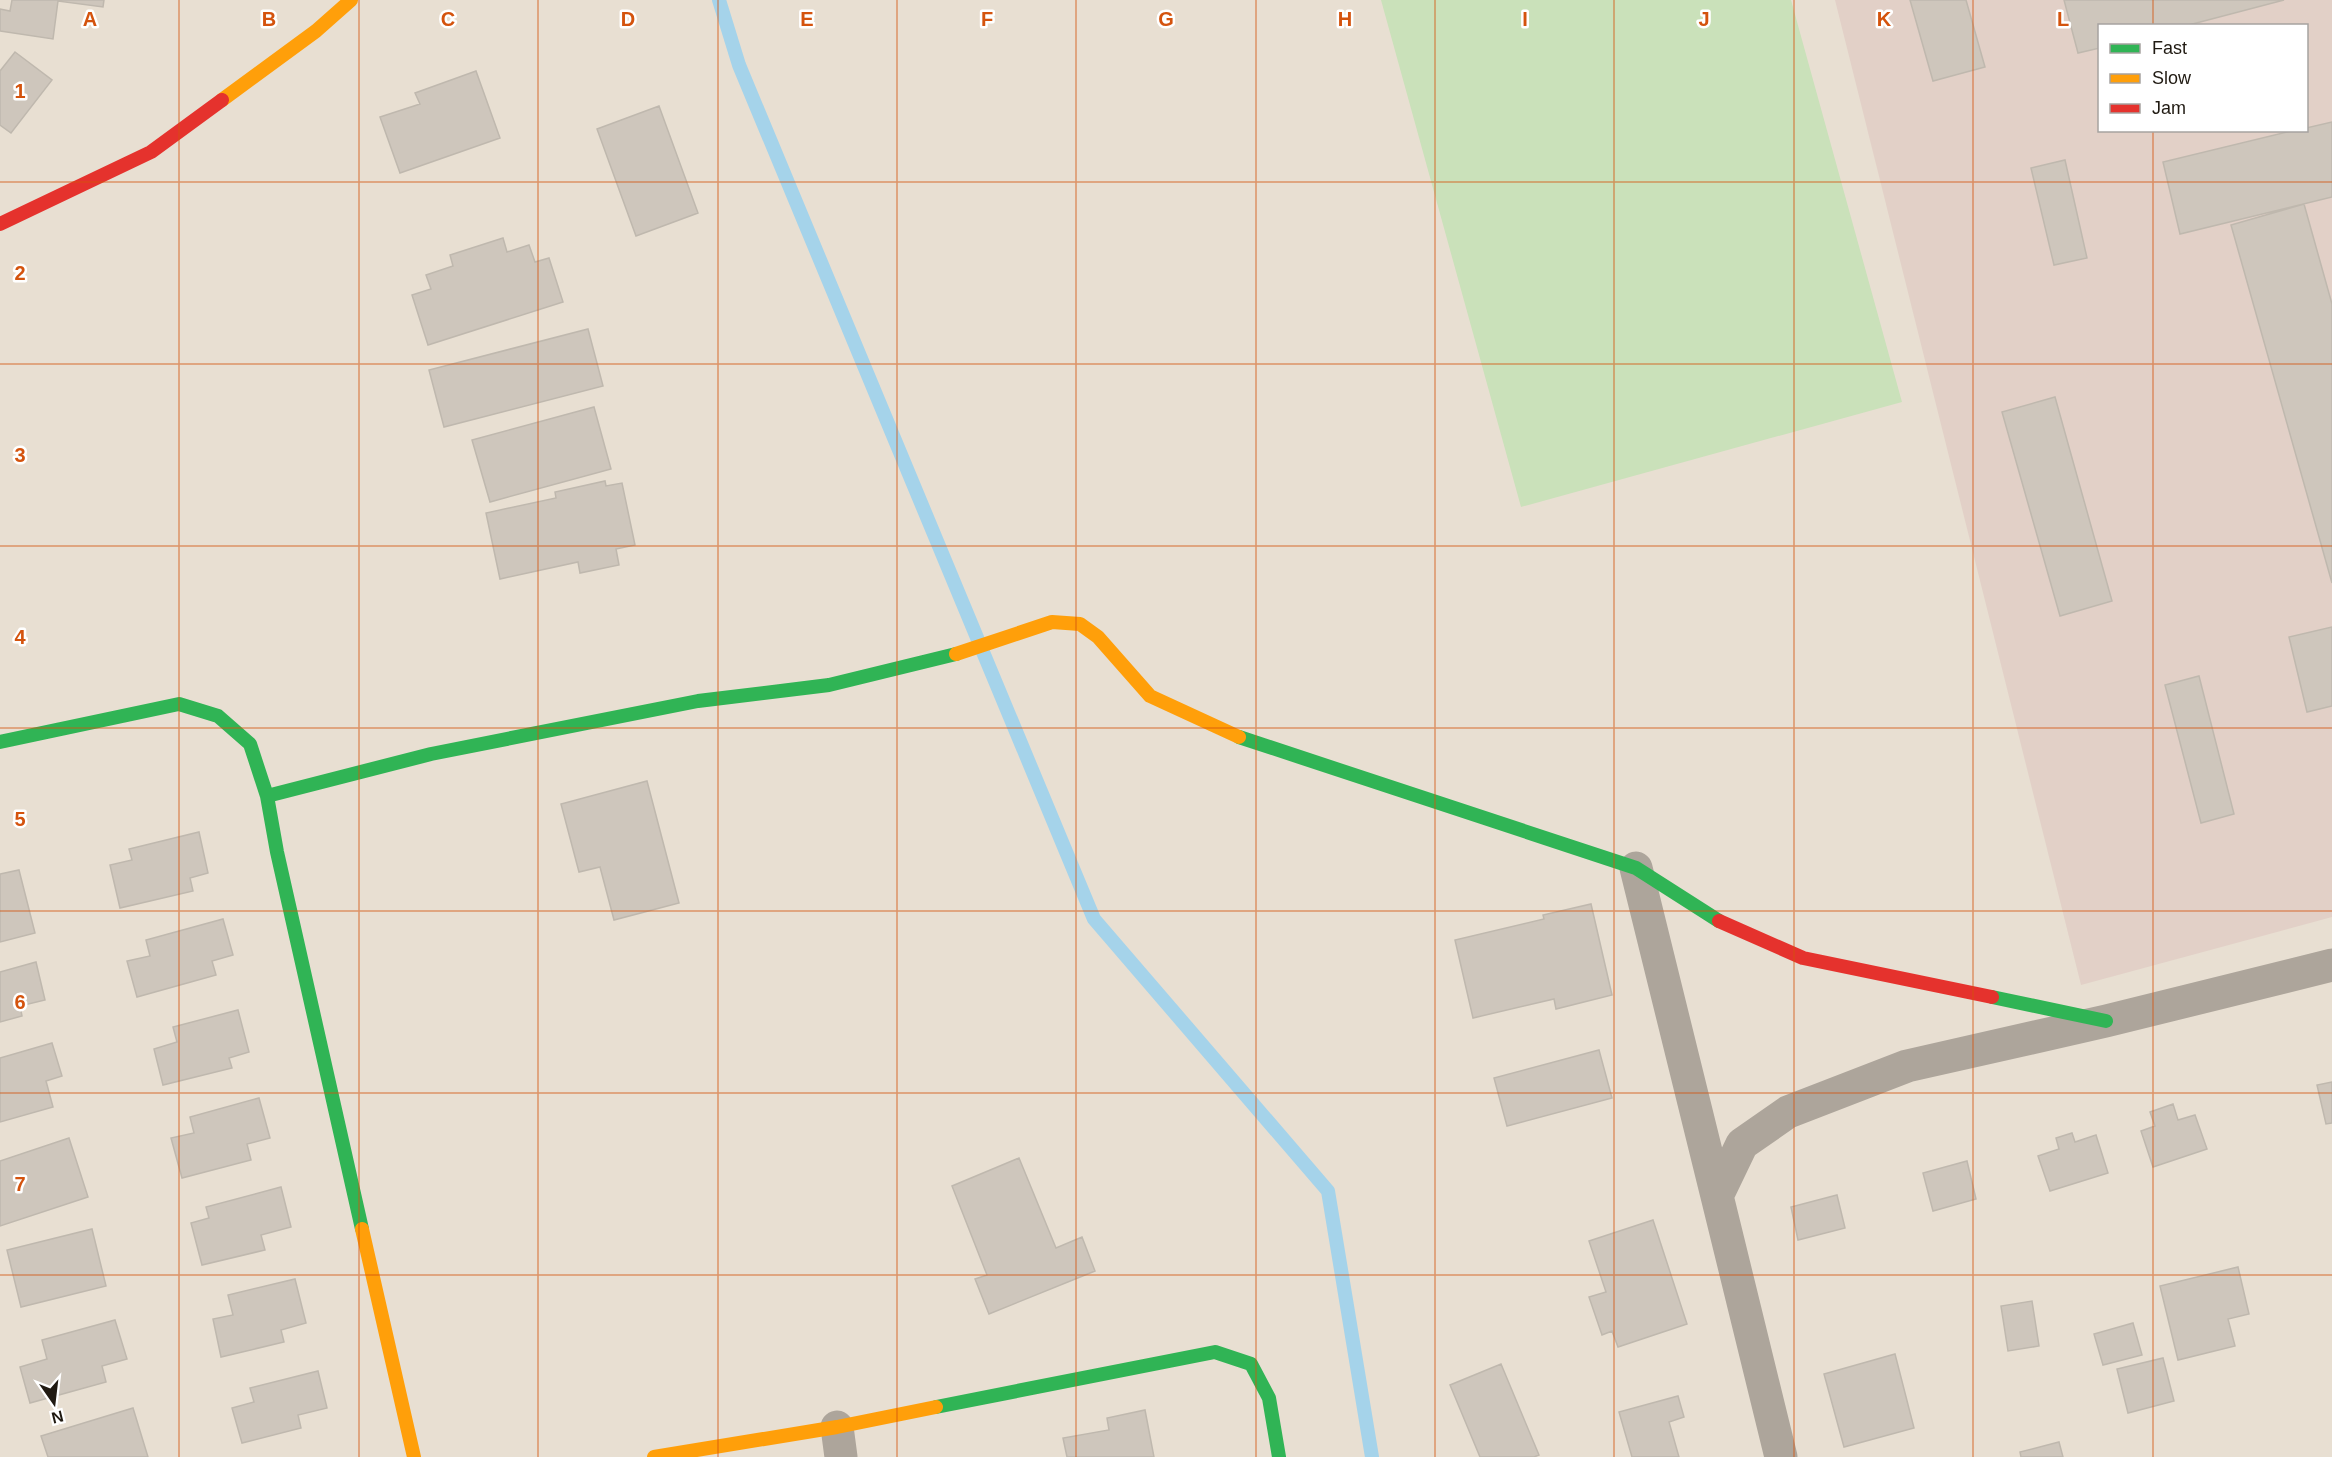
<svg xmlns="http://www.w3.org/2000/svg" width="2332" height="1457" font-family="Helvetica,sans-serif">
  <style>
    .education { fill: #e2d0c7; fill-rule: evenodd }
    .green { fill: #cae1ba }
    .lines { fill: none; stroke-linecap: round; stroke-linejoin: round }
    .stream { stroke: #a5d3ea; stroke-width: 14 }
    .building { fill: #cec6bc; stroke: #bfb8ae; stroke-width: 1.5 }
    .street { stroke: #ada59b; stroke-width: 33 }
    .fast { stroke: #30b455; stroke-width: 14 }
    .slow { stroke: #ff9f0a; stroke-width: 14 }
    .jam { stroke: #e5322d; stroke-width: 14 }
    .grid { fill: none; stroke: #d4530d; stroke-width: 1.5; stroke-opacity: 0.55 }
    .grid-label { font-size: 20px; text-anchor: middle; font-weight: bold; fill: #d4530d; stroke: #fff; stroke-width: 5; stroke-linejoin: round; paint-order: stroke }
  </style>
  <rect width="100%" height="100%" fill="#e8dfd2"/>
  <path class="education" d="M1835,0H2332V917L2081,985ZM2100,26H2306V130H2100Z"/>
  <path class="green" d="M1381,0H1791L1902,402L1521,507Z"/>
  <g class="lines">
    <path class="stream" d="M719,0L739,65L1094,919L1328,1191L1372,1457"/>
  </g>
  <path class="building" d="M12,0H104L103,7L58,1L53,39L0,31V9L10,11Z
    M1910,0H1966L1985,67L1933,81Z
    M2064,0H2284L2185,26H2100V48L2078,53Z
    M15,52L52,80L11,133L0,125V71Z
    M476,71L500,138L400,173L380,117L420,104L415,93Z
    M659,106L698,213L636,236L597,129Z
    M2332,122V197L2180,234L2163,162L2295,130H2306V128Z
    M2065,160L2087,258L2054,265L2031,168Z
    M2304,204L2332,304V583L2231,225Z
    M503,238L507,252L529,245L535,262L549,258L563,302L428,345L412,295L431,289L426,275L453,266L450,255Z
    M588,329L603,386L444,427L429,370Z
    M2055,397L2112,601L2060,616L2002,412Z
    M594,407L611,469L490,502L472,440Z
    M605,481L606,486L622,483L635,545L616,549L619,565L580,573L578,562L500,579L486,513L556,498L555,492Z
    M2332,627V706L2307,712L2289,637Z
    M2199,676L2234,814L2201,823L2165,685Z
    M647,781L679,903L614,920L600,867L579,872L561,804Z
    M199,832L208,873L190,878L193,891L120,908L110,865L132,860L129,849Z
    M19,870L35,933L0,942V874Z
    M1591,904L1612,995L1556,1009L1554,999L1473,1018L1455,940L1544,919L1543,915Z
    M223,919L233,955L212,961L216,975L137,997L127,961L150,956L146,940Z
    M36,962L45,1000L20,1006L22,1016L0,1022V972Z
    M238,1010L249,1052L229,1058L232,1068L163,1085L154,1049L177,1042L173,1027Z
    M52,1043L62,1076L46,1081L53,1107L0,1122V1058Z
    M1599,1050L1612,1098L1507,1126L1494,1078Z
    M2332,1082V1123L2326,1124L2317,1085Z
    M259,1098L270,1138L247,1144L251,1160L182,1178L171,1138L194,1133L190,1117Z
    M2173,1104L2178,1120L2195,1115L2207,1149L2153,1167L2141,1131L2155,1126L2150,1112Z
    M2072,1133L2075,1142L2096,1135L2108,1173L2050,1191L2038,1156L2059,1149L2056,1138Z
    M69,1138L88,1197L0,1226V1161Z
    M1019,1158L1056,1248L1082,1237L1095,1271L989,1314L975,1279L987,1275L952,1186Z
    M1967,1161L1976,1199L1933,1211L1923,1173Z
    M281,1187L291,1227L261,1235L265,1250L202,1265L191,1223L209,1218L206,1207Z
    M1837,1195L1845,1228L1798,1240L1791,1207Z
    M1653,1220L1687,1324L1618,1347L1612,1331L1602,1335L1589,1297L1606,1292L1589,1241Z
    M92,1229L106,1286L21,1307L7,1250Z
    M2238,1267L2249,1314L2228,1319L2235,1346L2178,1360L2160,1286Z
    M295,1279L306,1323L281,1330L284,1342L221,1357L213,1319L233,1315L228,1295Z
    M2032,1301L2039,1346L2008,1351L2001,1306Z
    M115,1320L127,1359L102,1366L106,1382L30,1403L20,1367L47,1359L42,1340Z
    M2133,1323L2142,1355L2103,1365L2094,1334Z
    M1895,1354L1914,1428L1844,1447L1824,1374Z
    M2163,1358L2174,1401L2128,1413L2117,1369Z
    M1501,1364L1539,1455L1534,1457H1480L1450,1385Z
    M318,1371L327,1408L298,1415L301,1428L242,1443L232,1408L254,1402L250,1388Z
    M1678,1396L1684,1417L1669,1422L1679,1457H1632L1619,1412Z
    M133,1408L148,1457H48L41,1436Z
    M1145,1410L1154,1457H1067L1063,1438L1109,1430L1107,1418Z
    M2059,1442L2063,1457H2021L2020,1452Z"/>
  <g class="lines">
    <path class="street" d="M1636,868L1717,1196
      M837,1427L841,1457
      M1781,1457L1717,1196L1742,1144L1788,1112L1907,1066L2106,1021L2332,965"/>
    <path class="fast" d="M1239,737L1636,868L1719,921
      M0,742L179,704L218,716L250,744L267,796L277,852L362,1229
      M267,796L431,754L698,701L829,685L956,654
      M1992,997L2106,1021
      M936,1407L1215,1352L1251,1364L1269,1398L1279,1457"/>
    <path class="slow" d="M222,100L316,31L351,0
      M956,654L1052,622L1080,624L1098,637L1150,696L1239,737
      M362,1229L414,1457
      M654,1457L837,1427L936,1407"/>
    <path class="jam" d="M0,224L151,152L222,100
      M1719,921L1803,958L1992,997"/>
  </g>
  <path class="grid" d="M179,0V1457M359,0V1457M538,0V1457M718,0V1457M897,0V1457M1076,0V1457M1256,0V1457M1435,0V1457M1614,0V1457M1794,0V1457M1973,0V1457M2153,0V26M2153,130V1457M0,182H2332M0,364H2332M0,546H2332M0,728H2332M0,911H2332M0,1093H2332M0,1275H2332"/>
  <g class="grid-label">
    <text x="90" y="26">A</text>
    <text x="269" y="26">B</text>
    <text x="448" y="26">C</text>
    <text x="628" y="26">D</text>
    <text x="807" y="26">E</text>
    <text x="987" y="26">F</text>
    <text x="1166" y="26">G</text>
    <text x="1345" y="26">H</text>
    <text x="1525" y="26">I</text>
    <text x="1704" y="26">J</text>
    <text x="1884" y="26">K</text>
    <text x="2063" y="26">L</text>
    <text x="20" y="98">1</text>
    <text x="20" y="280">2</text>
    <text x="20" y="462">3</text>
    <text x="20" y="644">4</text>
    <text x="20" y="826">5</text>
    <text x="20" y="1009">6</text>
    <text x="20" y="1191">7</text>
  </g>
  <rect x="2098" y="24" width="210" height="108" fill="#ffffff" stroke="#a6a3a0" stroke-width="1.5"/>
  <rect x="2110" y="44" width="30" height="9" fill="#30b455" stroke="#a6a3a0" stroke-width="1.5"/>
  <text x="2152" y="54" font-size="18" fill="#201a12">Fast</text>
  <rect x="2110" y="74" width="30" height="9" fill="#ff9f0a" stroke="#a6a3a0" stroke-width="1.5"/>
  <text x="2152" y="84" font-size="18" fill="#201a12">Slow</text>
  <rect x="2110" y="104" width="30" height="9" fill="#e5322d" stroke="#a6a3a0" stroke-width="1.5"/>
  <text x="2152" y="114" font-size="18" fill="#201a12">Jam</text>
  <g transform="translate(54 1403) rotate(166)" stroke="#ffffff" stroke-width="4.5" paint-order="stroke">
  <path d="M0-4.5L10 22L0 15L-10 22Z" fill="#201a12"/>
  <text y="-9" font-size="16" font-weight="bold" text-anchor="middle" fill="#201a12">N</text>
  </g>
</svg>
